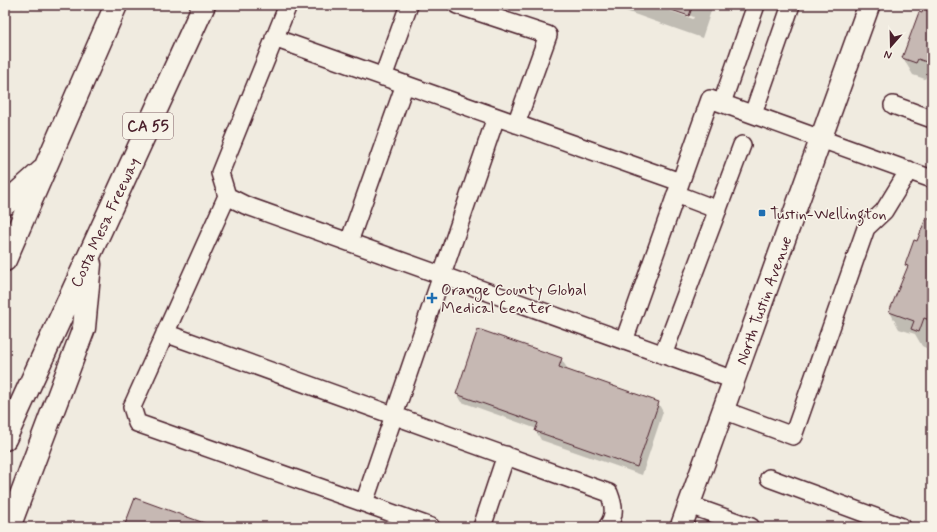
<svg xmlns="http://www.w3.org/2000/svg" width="937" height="532" font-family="Mynerve,sans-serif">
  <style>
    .shadow { fill: #0003 }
    .building { fill: #c6b8b3; stroke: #4a1f2b }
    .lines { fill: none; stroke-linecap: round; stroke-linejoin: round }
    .minor-casing { stroke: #4a1f2b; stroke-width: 20 }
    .major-casing { stroke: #4a1f2b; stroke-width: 24 }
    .highway-casing { stroke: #4a1f2b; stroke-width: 25 }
    .minor { stroke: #f7f3e8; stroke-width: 17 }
    .major { stroke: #f7f3e8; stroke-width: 21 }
    .highway { stroke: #f7f3e8; stroke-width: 22 }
    .poi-dot { fill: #1f6fb2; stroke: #f7f3e8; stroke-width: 1.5 }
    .labels { text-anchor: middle; stroke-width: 3; stroke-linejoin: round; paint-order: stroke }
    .shield { fill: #f7f3e8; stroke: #7e5f64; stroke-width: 1 }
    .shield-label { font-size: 15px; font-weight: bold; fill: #4a1f2b }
    .poi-label { font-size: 16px; fill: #4a1f2b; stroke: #f7f3e8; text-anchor: start }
    .street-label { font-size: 16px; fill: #4a1f2b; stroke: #f7f3e8 }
  </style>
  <rect width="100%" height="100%" fill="#f0ebe0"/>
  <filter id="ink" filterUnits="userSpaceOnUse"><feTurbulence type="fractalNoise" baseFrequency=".025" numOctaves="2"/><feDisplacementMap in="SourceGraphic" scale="8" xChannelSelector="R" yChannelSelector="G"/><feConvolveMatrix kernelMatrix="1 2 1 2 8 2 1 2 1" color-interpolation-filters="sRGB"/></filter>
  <g filter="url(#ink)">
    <path class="shadow" d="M20,5H27L22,8Z
      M618,5H654L693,19L694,17L660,5H713L702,38L620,9Z
      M926,5H932V77L927,75L925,79L913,75L903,58Z
      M932,221V339L928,349L922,346L915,334L899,329L890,312L908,269L906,265L918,243Z
      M561,359L567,368L566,370L658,403L663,412L642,475L541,440L536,431L537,429L462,402L457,394Z"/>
    <path class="building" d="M657,5H693L689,16Z
      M925,5H932V64L918,59L916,63L902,58L919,12L922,13Z
      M926,218L932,220V321L924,318L919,332L911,329L914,321L889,312L908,266L905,265L914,240L917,241Z
      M478,329L562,358L559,367L659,402L637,467L535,431L538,423L456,394Z
      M135,498L215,527H124Z"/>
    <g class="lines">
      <defs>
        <path id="minor" d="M288,5L220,173L227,196L245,205L734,380
          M457,5L548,35L516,124
          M274,38L680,182
          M383,77L409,5
          M722,103L756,5
          M893,105L932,119
          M753,114L791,5
          M676,194L718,210
          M227,196L132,407L137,423L364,503
          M349,242L405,84
          M165,333L609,493C614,506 616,515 607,527
          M624,341L710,99L932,179
          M663,355L742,145
          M723,410L793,436L866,228L884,211L909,170
          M769,478L902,527
          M689,505L751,527
          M431,527L364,503L496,117
          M482,527L506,455"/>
        <path id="major" d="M681,527L869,5"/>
        <path id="highway" d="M5,204L42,171
          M5,260L116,5
          M5,439L204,5
          M9,527L84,328L90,264"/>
      </defs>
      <use href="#minor" class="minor-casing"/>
      <use href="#major" class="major-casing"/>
      <use href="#highway" class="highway-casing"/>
      <use href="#minor" class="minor"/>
      <use href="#major" class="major"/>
      <use href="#highway" class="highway"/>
    </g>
  </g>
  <g class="poi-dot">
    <rect x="758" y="209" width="8" height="8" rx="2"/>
    <path d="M430 292h4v4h4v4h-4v4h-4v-4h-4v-4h4z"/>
  </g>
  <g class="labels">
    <rect class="shield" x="123" y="113" width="50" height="26" rx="3"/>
    <g class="shield-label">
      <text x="148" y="131">CA 55</text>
    </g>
    <g class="poi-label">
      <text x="770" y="219">Tustin-Wellington</text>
      <text x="441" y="295">Orange County Global<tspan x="441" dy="18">Medical Center</tspan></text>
    </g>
    <g class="street-label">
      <text transform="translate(104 222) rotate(-65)" y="6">Costa Mesa Freeway</text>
      <text transform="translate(763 300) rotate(-70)" y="6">North Tustin Avenue</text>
    </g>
  </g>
  <rect width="937" height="532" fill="none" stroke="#f7f3e8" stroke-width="20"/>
  <rect x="10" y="10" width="917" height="512" fill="none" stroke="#4a1f2b" stroke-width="1.5" filter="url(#ink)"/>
  <g transform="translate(891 46) rotate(200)" stroke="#f7f3e8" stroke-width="3" paint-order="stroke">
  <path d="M0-3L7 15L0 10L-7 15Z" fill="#4a1f2b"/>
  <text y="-6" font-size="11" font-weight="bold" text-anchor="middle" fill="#4a1f2b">N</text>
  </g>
</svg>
